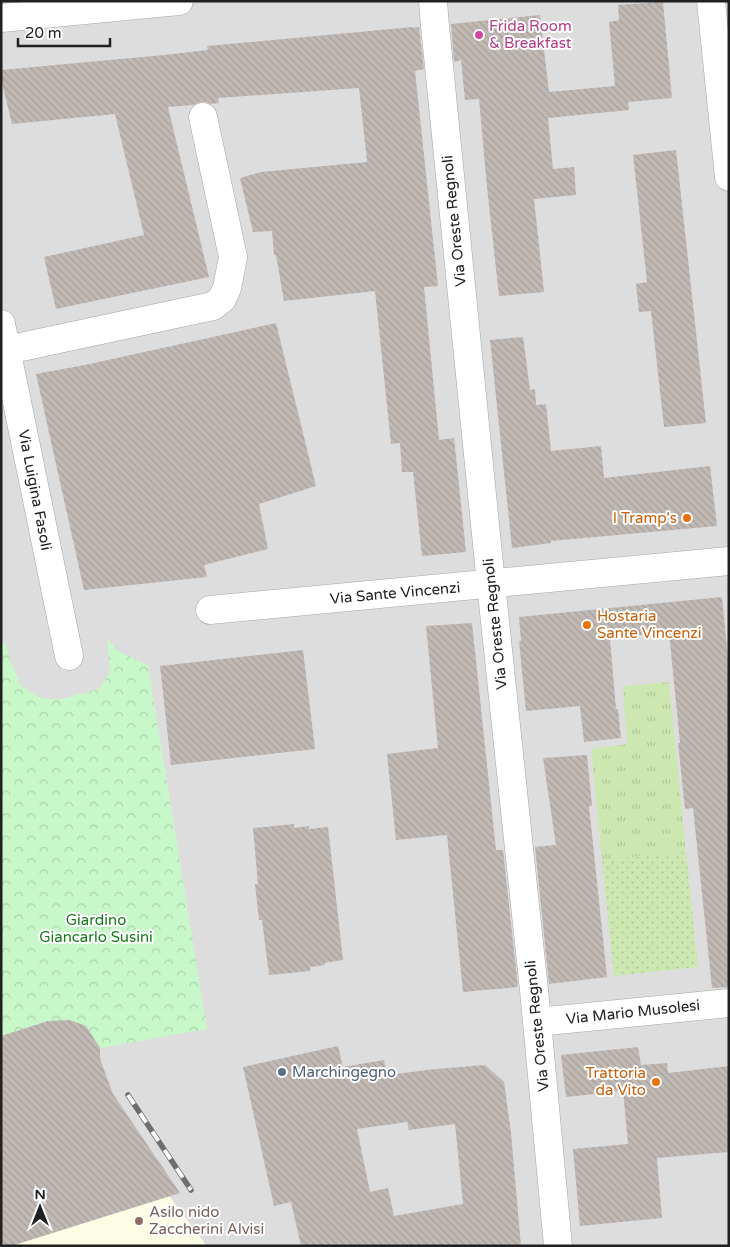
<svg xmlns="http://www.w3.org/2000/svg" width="730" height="1247" font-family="'Varela Round',sans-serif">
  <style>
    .residential { fill: #dedddd }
    .education { fill: #fdfce4 }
    .grass { fill: url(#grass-tufts) }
    .park { fill: url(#park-crowns) }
    .garden { fill: url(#garden-dots) }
    .building { fill: url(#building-back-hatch); fill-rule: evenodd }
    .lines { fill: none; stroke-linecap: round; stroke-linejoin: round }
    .minor-casing { stroke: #a4a4a4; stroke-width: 29 }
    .minor { stroke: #fff; stroke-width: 28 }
    .rail-casing { stroke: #6e6e6e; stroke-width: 5.5 }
    .rail { stroke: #fff; stroke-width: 4; stroke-dasharray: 11; stroke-linecap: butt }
    .hotel-dot { fill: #d1479c; stroke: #fff; stroke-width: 2 }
    .food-dot { fill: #e8710a; stroke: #fff; stroke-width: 2 }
    .service-dot { fill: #5c6f8a; stroke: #fff; stroke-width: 2 }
    .education-dot { fill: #8d6e63; stroke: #fff; stroke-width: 2 }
    .labels { text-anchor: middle; stroke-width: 4; stroke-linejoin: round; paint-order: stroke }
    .hotel-label { font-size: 15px; fill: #b23c85; stroke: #fff; text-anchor: start }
    .street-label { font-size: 15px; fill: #202020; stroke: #fff }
    .food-label { font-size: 15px; fill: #c56008; stroke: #fff; text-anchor: end }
    .park-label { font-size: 15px; fill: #137a18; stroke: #fff }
    .service-label { font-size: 15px; fill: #4e5e75; stroke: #fff; text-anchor: start }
    .education-label { font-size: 15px; fill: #785e54; stroke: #fff; text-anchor: start }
  </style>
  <defs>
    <pattern id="grass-tufts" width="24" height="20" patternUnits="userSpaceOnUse" patternTransform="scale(1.25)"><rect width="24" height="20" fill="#cde7b1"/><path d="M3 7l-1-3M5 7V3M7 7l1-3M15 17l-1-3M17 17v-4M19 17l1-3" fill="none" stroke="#b0c698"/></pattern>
    <pattern id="park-crowns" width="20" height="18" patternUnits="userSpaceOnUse" patternTransform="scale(1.25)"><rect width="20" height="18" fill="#c8f7ca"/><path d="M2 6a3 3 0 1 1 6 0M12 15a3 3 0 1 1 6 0" fill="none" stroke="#acd3ad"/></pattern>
    <pattern id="garden-dots" width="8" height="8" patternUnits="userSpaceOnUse" patternTransform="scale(1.25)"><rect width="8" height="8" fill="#cde7b1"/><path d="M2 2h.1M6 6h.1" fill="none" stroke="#b0c698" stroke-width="1.8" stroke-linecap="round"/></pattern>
    <pattern id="building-back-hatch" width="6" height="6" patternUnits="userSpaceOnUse" patternTransform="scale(1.25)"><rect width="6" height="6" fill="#c1b9b4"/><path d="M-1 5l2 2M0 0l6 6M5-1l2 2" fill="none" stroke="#a69f9a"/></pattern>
  </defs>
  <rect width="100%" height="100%" fill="#f0ede8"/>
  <path class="residential" d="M1,1H729V1246H1Z"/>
  <path class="education" d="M169,1196L207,1246H11Z"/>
  <path class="grass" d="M669,682L686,852L602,860L591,749L627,744L623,686Z"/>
  <path class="park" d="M107,638L118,651L148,665L207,1029L100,1048L1,1036V643L5,642L11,663L21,686L38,697L58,700L99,689L110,672Z"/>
  <path class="garden" d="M686,852L698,967L614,976L602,860Z"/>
  <path class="building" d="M663,2L672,98L628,102L629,110L548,118L553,169L574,167L576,195L534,199L544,292L499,296L487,187L479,99L465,100L461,60L454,62L451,24L540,15L549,92L615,86L609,22L619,20L618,5Z
    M413,27V28L419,27L424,69L415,71L438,286L424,287L439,440L454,438L466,552L422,556L413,472H402L400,443L391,444L375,291L284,301L276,255H274L272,231L253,232L240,178L261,172L367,162L359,88L218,98L219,103L210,104L207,102H200L193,105L168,107L209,277L56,309L44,257L144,235L115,114L12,124L1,79V70L164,55L208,50L207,46Z
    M676,150L706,423L664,427L651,311L639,312L636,284L647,282L633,155Z
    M276,323L316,486L259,504L268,549L204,565L207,577L84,590L36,374L85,365Z
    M523,337L530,390L535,389L536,405L546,404L551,451L601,446L604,478L710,466L717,526L551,541V543L512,548L490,340Z
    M722,597L729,668V987L712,988L693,808L685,809L678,743H680L669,632L610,638L616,709H618L621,738L584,742L580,706L526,711L519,641H521L519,617Z
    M472,623L496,850H503L518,987L463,992L447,835L396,840L387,754L438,748L426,626Z
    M303,650L315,749L171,765L160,666Z
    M587,755L592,806H589L607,977L549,984L535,847L556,845L543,758Z
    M294,824V828L309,826V829L328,827L343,960L324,963L325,965L310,967V971L269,975L262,920H259L255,884H258L253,828Z
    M70,1020L86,1026L100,1048V1059L113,1094L180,1193L11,1246H1V1036L48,1021Z
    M338,1046L343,1067L384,1060L387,1075L436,1069L485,1065L504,1082L511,1133L521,1246H301L291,1202L274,1206L243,1067ZM407,1122L409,1130L455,1124L463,1204L394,1216L388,1188L370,1192L357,1129Z
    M638,1047L641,1065L667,1063L668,1073L729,1066V1152L657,1158L662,1218L580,1226L573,1149L628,1144L623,1091L566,1097L561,1055Z"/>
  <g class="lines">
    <defs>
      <path id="minor" d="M433,1L435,26L491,584L534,990L558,1246
        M711,1L729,177
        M1,18L179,1
        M1,324L69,656
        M7,350L213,306L222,299L227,288L233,257L203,117
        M210,610L729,561
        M537,1022L729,1003"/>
    </defs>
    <use href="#minor" class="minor-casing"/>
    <use href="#minor" class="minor"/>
    <defs>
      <path id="rail" d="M128,1095L191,1190"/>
    </defs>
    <use href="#rail" class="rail-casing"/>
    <use href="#rail" class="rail"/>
  </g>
  <circle class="hotel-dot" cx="479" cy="35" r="5"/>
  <g class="food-dot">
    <circle cx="687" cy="518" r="5"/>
    <circle cx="587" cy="625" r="5"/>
    <circle cx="656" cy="1082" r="5"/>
  </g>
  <circle class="service-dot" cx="282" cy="1072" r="5"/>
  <circle class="education-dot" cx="139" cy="1221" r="5"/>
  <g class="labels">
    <g class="hotel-label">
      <text x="489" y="31">Frida Room<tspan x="489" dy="17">&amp; Breakfast</tspan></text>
    </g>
    <g class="street-label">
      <text transform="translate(454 221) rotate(-96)" y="5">Via Oreste Regnoli</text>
      <text transform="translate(35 490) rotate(79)" y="5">Via Luigina Fasoli</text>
      <text transform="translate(395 593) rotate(-5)" y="5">Via Sante Vincenzi</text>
      <text transform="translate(495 624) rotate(-96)" y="5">Via Oreste Regnoli</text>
      <text transform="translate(633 1012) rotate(-6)" y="5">Via Mario Musolesi</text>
      <text transform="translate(537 1026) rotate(-96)" y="5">Via Oreste Regnoli</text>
    </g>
    <g class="food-label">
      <text x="677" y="523">I Tramp's</text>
      <text x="597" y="621" text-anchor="start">Hostaria<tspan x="597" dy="17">Sante Vincenzi</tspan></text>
      <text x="646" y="1078">Trattoria<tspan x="646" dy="17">da Vito</tspan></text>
    </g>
    <g class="park-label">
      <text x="96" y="925">Giardino<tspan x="96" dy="17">Giancarlo Susini</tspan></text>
    </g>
    <g class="service-label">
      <text x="292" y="1077">Marchingegno</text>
    </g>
    <g class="education-label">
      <text x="149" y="1217">Asilo nido<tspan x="149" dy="17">Zaccherini Alvisi</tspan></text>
    </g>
  </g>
  <rect width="730" height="1247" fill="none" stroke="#202020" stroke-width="5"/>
  <g transform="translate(40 1207)" stroke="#ffffff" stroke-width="4" paint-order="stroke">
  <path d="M0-4L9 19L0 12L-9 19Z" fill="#202020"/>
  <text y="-8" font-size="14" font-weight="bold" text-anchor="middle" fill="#202020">N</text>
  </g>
  <path d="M18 38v8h92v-8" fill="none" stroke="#202020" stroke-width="2.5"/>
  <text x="25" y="38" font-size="15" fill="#202020" stroke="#ffffff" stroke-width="4" paint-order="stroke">20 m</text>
</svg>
